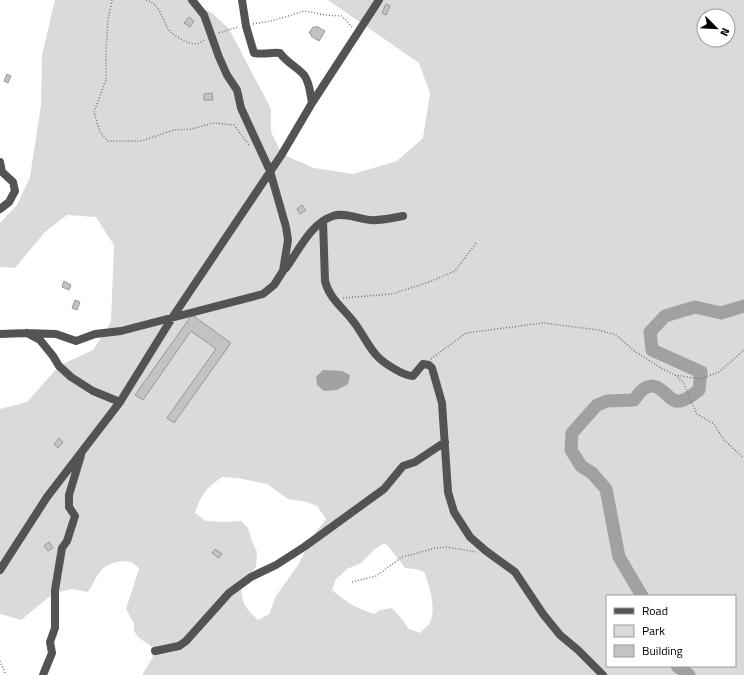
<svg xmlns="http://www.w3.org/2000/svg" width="744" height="675" font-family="'Titillium Web',sans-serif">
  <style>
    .green { fill: #dadada; fill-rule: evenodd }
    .water { fill: #a1a1a1 }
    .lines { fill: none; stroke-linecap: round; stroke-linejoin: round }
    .river { stroke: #a1a1a1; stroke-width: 13 }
    .building { fill: #c3c3c3; stroke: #979797 }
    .path { stroke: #757575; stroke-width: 1.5; stroke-dasharray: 1 2; stroke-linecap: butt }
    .street { stroke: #535353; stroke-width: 8 }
  </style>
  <rect width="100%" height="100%" fill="#fff"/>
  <path class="green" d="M55,0H194L200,7L212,13L229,29L271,109V132L282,154L314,168L353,174L397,161L423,138L430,93L419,63L328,0H744V675H142L153,657L151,646L138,637L134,631V624L126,609L139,569C131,556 108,561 100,572C95,578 92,586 88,592L72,589L54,593L21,620L0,614V409L27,402L59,366L93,350L111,322L114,245L96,217L67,215L45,232L15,268L0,267V223L17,205L30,177L41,105L42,55ZM704,16H728V40H704ZM222,477L237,478L267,484L288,499L307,502L317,506L326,519L314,535L298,565L276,596L269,614L258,620C245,607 242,605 241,586L256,567L257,552L251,539L248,528L241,521L225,522L206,521L195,513C200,496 207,487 222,477ZM384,543L388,546L405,568L416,569L424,572C430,585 437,612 429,624C427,627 422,630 420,633L409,629L402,619L392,608L380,610L374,614C358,609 345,602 332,590L336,579L347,569L361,563L375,549ZM607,596H735V666H607Z"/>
  <path class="water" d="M323,370L342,371L350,375L348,384L337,390L324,391L317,385L316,377Z"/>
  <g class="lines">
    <path class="river" d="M642,596L619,557L606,489L592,473L581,466L571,450L572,433L597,405L607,401L634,400C637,396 641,390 645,388C661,379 668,404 680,401C687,400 694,394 699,390L701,372L652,350L650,332L665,316L695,307L721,313L744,306
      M677,666L689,675"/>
  </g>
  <path class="building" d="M386,4L390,6L386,15L382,13Z
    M189,17L194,21L190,27L184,23Z
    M316,26L325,31L319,41L311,36L312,35L309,33L313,27L315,28Z
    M7,74L11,76L8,83L4,81Z
    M212,93L213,100H204V94Z
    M302,205L306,210L300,214L297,209Z
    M64,281L71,285L69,290L62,287Z
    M75,300L80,302L77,310L72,308Z
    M192,315L231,343L174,423L167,418L216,349L191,331L143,400L135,395Z
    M59,438L63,442L58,448L54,444Z
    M49,542L53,548L48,551L44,546Z
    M215,549L222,554L219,558L212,553Z"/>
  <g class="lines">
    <path class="path" d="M112,0L108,21L106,50V80L94,112L100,132L108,141H141L174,130L192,129L213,123L234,125L249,145
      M146,0C160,4 162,18 168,29C171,34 189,45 196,44C198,44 202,41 204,40
      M253,24L271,21L305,11L325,15L342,16L352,27
      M219,33L238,27
      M343,298L392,294L429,282L455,271L476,243
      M431,359L466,333L543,323L599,330L616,335L633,350L661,368L675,375L683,382L697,414L714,424L724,440L744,458
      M675,375L700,379L719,372L744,350
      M352,582L376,576L402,557L436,548L447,547L476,552
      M0,661L6,675"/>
    <path class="street" d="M242,0L246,26L254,53C263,55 271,52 280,53C286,62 297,67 304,75C310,83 310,93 312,103
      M0,162L2,172L13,182L15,191L9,202L0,209
      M323,221L325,281C329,298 343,308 353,321C362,332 368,347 378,357C385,364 404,376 413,376L423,364L429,365L432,368L442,403L448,492L454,512L470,537L486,551L515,572L543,614L560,635L578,650L603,675
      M286,268C299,250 311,223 333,216C344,212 358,219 370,220C381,221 392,218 403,216
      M27,333L40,340L53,356L59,366L71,377L93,391L120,402
      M0,334L26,333L56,334L76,341L95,334L121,331L263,294L274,285L283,271L288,240L286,227L270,171L241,108L237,90L227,75L219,57L204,15L192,0
      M0,570L47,497L120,402L172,318L282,154L312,103L379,0
      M155,651L179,646L186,641L229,593L251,577L276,565L304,547L384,489L403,466L415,462L445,442
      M43,675L52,653L50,642L55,628V590L62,548L67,541L75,516L69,507V495L81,455"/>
  </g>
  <rect x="606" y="595" width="130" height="72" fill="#ffffff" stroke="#999999"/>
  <rect x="614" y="608" width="20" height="6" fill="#535353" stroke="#999999"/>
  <text x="642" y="615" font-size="12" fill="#000000">Road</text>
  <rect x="614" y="625" width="20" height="12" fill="#dadada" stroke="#999999"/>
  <text x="642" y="635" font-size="12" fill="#000000">Park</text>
  <rect x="614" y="645" width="20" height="12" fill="#c3c3c3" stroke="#999999"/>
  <text x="642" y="655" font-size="12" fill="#000000">Building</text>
  <g transform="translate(716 28) rotate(114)"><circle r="19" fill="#ffffff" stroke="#999999"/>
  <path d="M0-3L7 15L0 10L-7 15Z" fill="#000000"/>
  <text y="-6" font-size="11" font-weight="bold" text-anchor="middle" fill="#000000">N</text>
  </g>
</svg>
